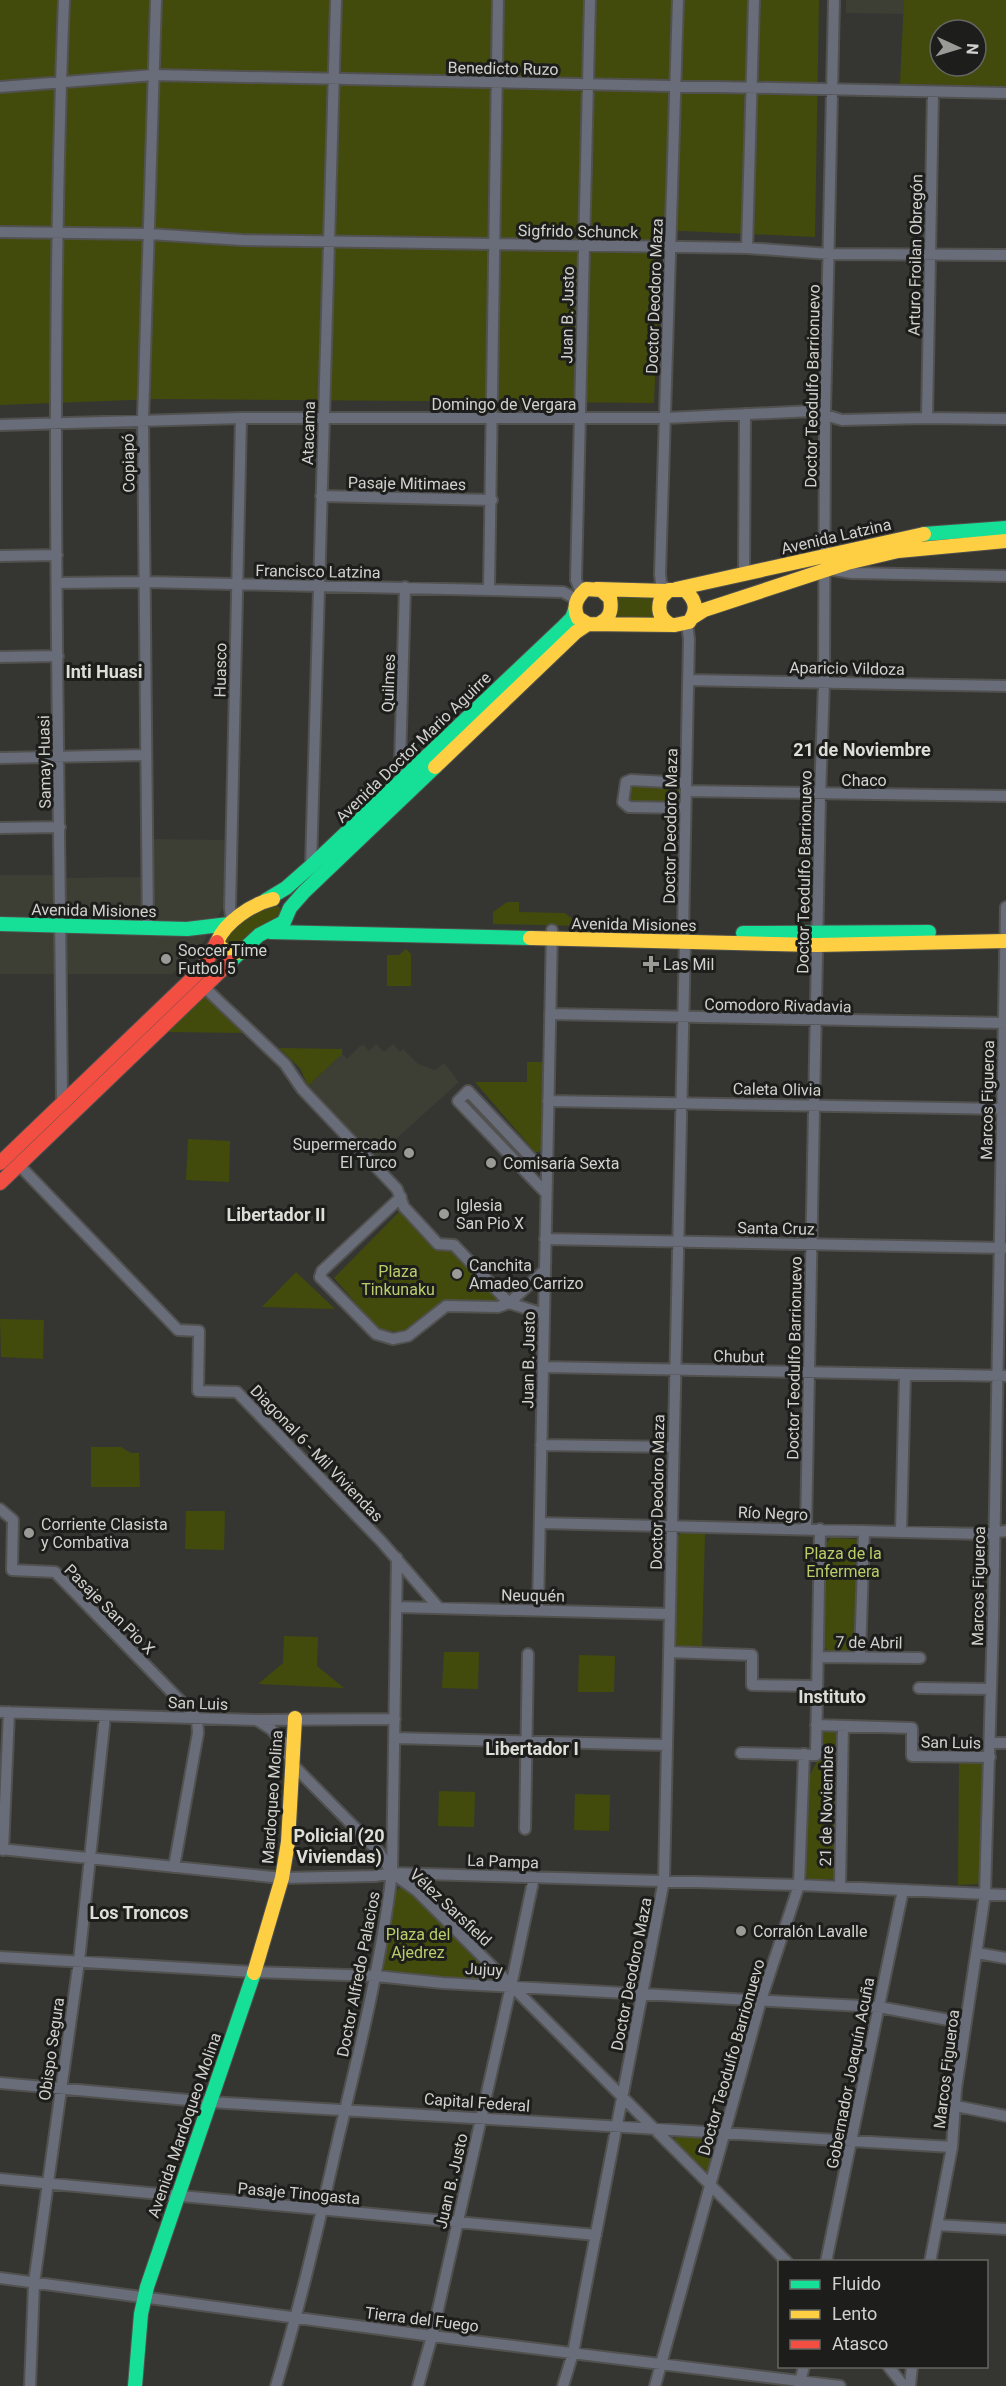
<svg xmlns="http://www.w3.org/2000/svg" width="1006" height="2386" font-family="Roboto,sans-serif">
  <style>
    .built { fill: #3d3f35 }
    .green { fill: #424b0c; fill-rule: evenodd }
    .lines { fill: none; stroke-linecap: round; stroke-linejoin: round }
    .street-casing { stroke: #51514f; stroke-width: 14 }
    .fast-casing { stroke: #51514f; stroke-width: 16 }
    .slow-casing { stroke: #51514f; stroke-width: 16 }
    .jam-casing { stroke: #51514f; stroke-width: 16 }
    .street { stroke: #696c79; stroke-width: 10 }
    .fast { stroke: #16e098; stroke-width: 14 }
    .slow { stroke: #ffcf43; stroke-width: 14 }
    .jam { stroke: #f24e42; stroke-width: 14 }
    .poi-dot { fill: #9a9b97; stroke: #1d1e1b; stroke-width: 2 }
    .labels { text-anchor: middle; stroke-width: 6; stroke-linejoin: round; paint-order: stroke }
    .street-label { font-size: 16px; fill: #d1d2ce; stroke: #1d1e1b }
    .poi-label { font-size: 16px; fill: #d1d2ce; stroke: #1d1e1b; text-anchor: start }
    .park-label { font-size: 16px; fill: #bbcd6a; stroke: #1d1e1b }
    .neighbourhood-label { font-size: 18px; font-weight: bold; fill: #ddded7; stroke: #1d1e1b }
  </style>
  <rect width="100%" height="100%" fill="#353632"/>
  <path class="built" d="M846,0H904V14L846,13Z
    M151,839L226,840L225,904L201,946L172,974H0V875H50L67,878L142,877Z
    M376,1044L384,1052L393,1044L400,1052L403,1049L418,1064L435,1070L444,1063L459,1082L375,1158L308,1086L342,1054L347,1059L360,1046L364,1045L369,1051Z"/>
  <path class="green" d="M0,0H819L815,237L661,230L654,403L158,399L0,405Z
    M904,0H1006V86L900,84ZM940,30H976V66H940Z
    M613,593L659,594L658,618L614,620Z
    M632,783L676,786L680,790L679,801L674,805L631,803L628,799L629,787Z
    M507,902H519V912L565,913L581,926L493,924V912Z
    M276,905L280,908L282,914L245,937L237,947L229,949L222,936L267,906Z
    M406,949L411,954V986H387V955H399Z
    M202,997H209L245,1033L168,1032Z
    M279,1048L342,1049V1054L308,1086L300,1068Z
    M527,1062H544L542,1149L539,1152H535L475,1082H527Z
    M188,1139L230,1141L229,1182L186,1180Z
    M401,1210L436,1247L453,1251L500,1299L497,1303H444L406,1332L379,1330L334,1278Z
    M296,1272L335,1309L262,1307Z
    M0,1319L44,1320L43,1359L1,1357Z
    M91,1447H121L131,1453H139L140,1487H91Z
    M186,1511H225L224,1550L185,1549Z
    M681,1533H705L702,1649L680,1648L675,1643L677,1538Z
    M831,1538L855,1539L860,1543L857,1648L853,1652C843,1652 829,1656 823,1645L826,1543Z
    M284,1636L318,1637L317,1666L344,1688L258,1684L283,1663Z
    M444,1652H479L478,1689L442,1688Z
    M579,1655L615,1656L614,1692H578Z
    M827,1731H834L839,1735L835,1876L833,1879H808L805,1875L806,1782L820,1756L823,1732Z
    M959,1761L983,1763L985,1767L982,1879L979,1884L958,1885Z
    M439,1791L475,1792L474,1827L438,1826Z
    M575,1794L610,1795L609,1831L574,1830Z
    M399,1888L408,1889L492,1973L493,1978L487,1981L384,1971L383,1965L394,1894Z
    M680,2135L712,2137L717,2139L719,2144L708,2172L675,2143V2137Z"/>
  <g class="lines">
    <defs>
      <path id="street" d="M0,87L154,75L1006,93
        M0,232L149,234L242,240L747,248L829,254L1006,255
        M747,248L754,0
        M927,418L933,92
        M0,425L241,418H666L812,411L842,420L927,418L1006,419
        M321,496L492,500
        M0,556L57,555
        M833,570L852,573L1006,576
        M744,574L745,414
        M57,583L145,582L489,590L563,592L576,599
        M489,590L498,0
        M667,591L661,583L660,574L678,0
        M581,593L576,580L590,0
        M0,657L58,656
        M688,680L1006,686
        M0,758L146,755
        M403,779L400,764L405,587
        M686,791L1006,796
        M685,808L629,807L623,802L626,782L631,780L686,783
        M0,828L60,827
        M311,866L336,0
        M232,923L230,908L241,418
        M148,927L143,419L156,0
        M204,987L285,1064L302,1089L397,1189L404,1207L438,1244L454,1245L509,1303L544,1314
        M550,1014L1006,1023
        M548,1101L1006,1109
        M62,1103C59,735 49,367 64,0
        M19,1165L178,1330L199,1331L198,1391L237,1392L381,1541L439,1608
        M546,1193L458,1101L468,1091L536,1163L547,1164
        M401,1197L322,1271L320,1277L376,1334L393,1339L408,1336L446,1306L498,1307L509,1303L545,1270
        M545,1239L1004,1248
        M543,1367L1006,1376
        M541,1445L673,1447
        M0,1509L13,1520L12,1570L55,1572L197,1718L198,1733L174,1867
        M540,1523L982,1534L1006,1531
        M806,1529L820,795L824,683L825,414L834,0
        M901,1532L905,1375
        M397,1607L670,1614
        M538,1610L552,930
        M669,1652L752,1655V1685L817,1686
        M818,1657L920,1658
        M860,1657L864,1531
        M919,1688L991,1689
        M0,1712L257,1720L395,1719
        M257,1720L271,1729L283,1742L292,1764L379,1852L392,1873L417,1891L787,2262
        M816,1725L912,1728V1756L990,1757
        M394,1738L667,1745
        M990,1743H1006
        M741,1753L816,1755L820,1529
        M525,1829L528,1654
        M0,1849L282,1878L375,1876L392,1873L799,1885L1006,1895
        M3,1850L9,1712
        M840,1887L843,1726
        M977,1953L1006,1958
        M0,1957L254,1972L376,1976L443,1983L879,2007L965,2023
        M0,2083L210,2102L952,2147
        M956,2106L1006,2116
        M0,2179L596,2235
        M937,2225L1006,2229
        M826,2262L903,1890
        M930,2262L952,2147L956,2089L985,1894L993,1619L1006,907
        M0,2278L432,2336L840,2386
        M888,2366L904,2386
        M30,2386L34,2283L79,1961L105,1716
        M276,2386C301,2303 320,2219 339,2135C360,2048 381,1962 392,1873L397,1558
        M418,2386L432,2336L511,1986L534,1877
        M563,2386L573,2353L664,1880L685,942L683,932L689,639L687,624
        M655,2386L761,2000L799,1885L804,1754
        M799,2386L804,2366
        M910,2386L912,2366"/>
      <path id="fast" d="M924,534L1006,528
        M266,900L286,888L311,866L564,626L572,618L575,610
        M0,924L187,929L229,924
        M270,932L530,938
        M743,933L929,932
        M230,962L259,935L284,922L290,908L304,892L435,767
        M135,2386L141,2314L147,2287L254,1973"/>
      <path id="slow" d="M597,589L666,591
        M676,589L924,534
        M693,617L704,610L847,563L898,551L1006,541
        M600,623C611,618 612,609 610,598L601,590L586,589C577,597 572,606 578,618L588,624L675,625L689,622C698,610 696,600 685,590H669L661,598C657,610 660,619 671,625
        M435,767L576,632L588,624
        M530,938L817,945L1006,941
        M242,952C231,954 223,952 217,942C225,922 252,904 273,899
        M254,1973L282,1878L288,1842L295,1718"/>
      <path id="jam" d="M0,1163L202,969L217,942
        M0,1183L230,962"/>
    </defs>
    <use href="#street" class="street-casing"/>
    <use href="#fast" class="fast-casing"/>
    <use href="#slow" class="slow-casing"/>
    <use href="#jam" class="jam-casing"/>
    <use href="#street" class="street"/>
    <use href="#fast" class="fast"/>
    <use href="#slow" class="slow"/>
    <use href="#jam" class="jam"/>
  </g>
  <g class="poi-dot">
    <circle cx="166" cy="959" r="6"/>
    <path d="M648 955h6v6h6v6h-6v6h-6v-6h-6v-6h6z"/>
    <circle cx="409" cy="1153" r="6"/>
    <circle cx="491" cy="1163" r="6"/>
    <circle cx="444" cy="1214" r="6"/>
    <circle cx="457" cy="1274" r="6"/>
    <circle cx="29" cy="1533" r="6"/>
    <circle cx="741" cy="1931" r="6"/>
  </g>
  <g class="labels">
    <g class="street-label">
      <text transform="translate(503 68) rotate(1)" y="6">Benedicto Ruzo</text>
      <text transform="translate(578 231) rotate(1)" y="6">Sigfrido Schunck</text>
      <text transform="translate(915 255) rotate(-89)" y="6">Arturo Froilan Obregón</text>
      <text transform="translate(654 296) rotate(-88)" y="6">Doctor Deodoro Maza</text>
      <text transform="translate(567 315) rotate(-89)" y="6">Juan B. Justo</text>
      <text transform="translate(812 386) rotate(-89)" y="6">Doctor Teodulfo Barrionuevo</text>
      <text x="504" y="410">Domingo de Vergara</text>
      <text transform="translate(308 433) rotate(-88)" y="6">Atacama</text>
      <text transform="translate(128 463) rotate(-91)" y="6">Copiapó</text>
      <text transform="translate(407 483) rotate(1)" y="6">Pasaje Mitimaes</text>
      <text transform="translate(836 536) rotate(-13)" y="6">Avenida Latzina</text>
      <text transform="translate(318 571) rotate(1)" y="6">Francisco Latzina</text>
      <text transform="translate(847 668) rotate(1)" y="6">Aparicio Vildoza</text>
      <text transform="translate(220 670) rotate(-89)" y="6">Huasco</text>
      <text transform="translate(388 683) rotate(-88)" y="6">Quilmes</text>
      <text transform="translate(413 747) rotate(-44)" y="6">Avenida Doctor Mario Aguirre</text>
      <text transform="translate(44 762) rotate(-91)" y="6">Samay Huasi</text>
      <text x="864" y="786">Chaco</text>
      <text transform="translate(670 826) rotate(-89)" y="6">Doctor Deodoro Maza</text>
      <text transform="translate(804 872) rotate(-89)" y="6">Doctor Teodulfo Barrionuevo</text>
      <text transform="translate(94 910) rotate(1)" y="6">Avenida Misiones</text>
      <text transform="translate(634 924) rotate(1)" y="6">Avenida Misiones</text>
      <text transform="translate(778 1005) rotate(1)" y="6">Comodoro Rivadavia</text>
      <text transform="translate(777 1089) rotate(1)" y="6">Caleta Olivia</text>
      <text transform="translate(987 1100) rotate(-89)" y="6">Marcos Figueroa</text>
      <text transform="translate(776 1228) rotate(1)" y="6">Santa Cruz</text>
      <text transform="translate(739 1356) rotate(1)" y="6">Chubut</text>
      <text transform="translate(794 1358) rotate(-89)" y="6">Doctor Teodulfo Barrionuevo</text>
      <text transform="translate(528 1360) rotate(-89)" y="6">Juan B. Justo</text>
      <text transform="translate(317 1453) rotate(46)" y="6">Diagonal 6 - Mil Viviendas</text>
      <text transform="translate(657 1492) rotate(-89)" y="6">Doctor Deodoro Maza</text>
      <text transform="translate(773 1513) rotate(2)" y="6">Río Negro</text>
      <text transform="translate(978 1586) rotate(-89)" y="6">Marcos Figueroa</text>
      <text transform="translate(533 1595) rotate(1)" y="6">Neuquén</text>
      <text transform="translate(110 1609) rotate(45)" y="6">Pasaje San Pio X</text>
      <text transform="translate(869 1642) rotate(1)" y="6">7 de Abril</text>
      <text transform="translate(198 1703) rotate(2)" y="6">San Luis</text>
      <text transform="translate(951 1742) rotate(1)" y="6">San Luis</text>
      <text transform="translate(272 1797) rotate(-86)" y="6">Mardoqueo Molina</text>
      <text transform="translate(826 1806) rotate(-89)" y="6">21 de Noviembre</text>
      <text transform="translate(503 1861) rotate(2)" y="6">La Pampa</text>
      <text transform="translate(451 1907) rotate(43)" y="6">Vélez Sarsfield</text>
      <text transform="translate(484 1969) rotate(3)" y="6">Jujuy</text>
      <text transform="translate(358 1974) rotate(-79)" y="6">Doctor Alfredo Palacios</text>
      <text transform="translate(631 1974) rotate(-79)" y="6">Doctor Deodoro Maza</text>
      <text transform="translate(51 2049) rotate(-82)" y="6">Obispo Segura</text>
      <text transform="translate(731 2057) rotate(-74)" y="6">Doctor Teodulfo Barrionuevo</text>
      <text transform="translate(946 2069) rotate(-83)" y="6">Marcos Figueroa</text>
      <text transform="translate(850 2073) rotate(-79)" y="6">Gobernador Joaquín Acuña</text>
      <text transform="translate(477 2102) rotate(4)" y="6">Capital Federal</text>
      <text transform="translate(184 2125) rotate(-71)" y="6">Avenida Mardoqueo Molina</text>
      <text transform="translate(451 2181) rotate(-77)" y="6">Juan B. Justo</text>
      <text transform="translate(299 2193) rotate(5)" y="6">Pasaje Tinogasta</text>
      <text transform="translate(422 2319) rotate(7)" y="6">Tierra del Fuego</text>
    </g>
    <g class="poi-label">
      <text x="178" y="956">Soccer Time<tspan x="178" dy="18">Futbol 5</tspan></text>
      <text x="663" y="970">Las Mil</text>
      <text x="397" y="1150" text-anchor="end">Supermercado<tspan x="397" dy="18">El Turco</tspan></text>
      <text x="503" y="1169">Comisaría Sexta</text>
      <text x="456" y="1211">Iglesia<tspan x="456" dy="18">San Pio X</tspan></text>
      <text x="469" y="1271">Canchita<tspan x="469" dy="18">Amadeo Carrizo</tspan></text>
      <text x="41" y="1530">Corriente Clasista<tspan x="41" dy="18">y Combativa</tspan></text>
      <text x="753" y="1937">Corralón Lavalle</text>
    </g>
    <g class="park-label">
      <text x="398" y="1277">Plaza<tspan x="398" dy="18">Tinkunaku</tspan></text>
      <text x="843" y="1559">Plaza de la<tspan x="843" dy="18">Enfermera</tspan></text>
      <text x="418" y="1940">Plaza del<tspan x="418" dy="18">Ajedrez</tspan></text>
    </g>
    <g class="neighbourhood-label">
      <text x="104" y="678">Inti Huasi</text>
      <text x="862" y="756">21 de Noviembre</text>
      <text x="276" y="1221">Libertador II</text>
      <text x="832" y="1703">Instituto</text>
      <text x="532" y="1755">Libertador I</text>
      <text x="339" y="1842">Policial (20<tspan x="339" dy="21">Viviendas)</tspan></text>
      <text x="139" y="1919">Los Troncos</text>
    </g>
  </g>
  <rect x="778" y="2260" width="210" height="108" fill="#1d1e1b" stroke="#656663" stroke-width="1.5"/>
  <rect x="790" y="2280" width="30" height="9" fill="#16e098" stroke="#656663" stroke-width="1.5"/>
  <text x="832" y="2290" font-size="18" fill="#d1d2ce">Fluido</text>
  <rect x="790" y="2310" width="30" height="9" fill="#ffcf43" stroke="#656663" stroke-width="1.5"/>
  <text x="832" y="2320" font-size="18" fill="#d1d2ce">Lento</text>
  <rect x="790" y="2340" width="30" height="9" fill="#f24e42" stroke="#656663" stroke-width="1.5"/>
  <text x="832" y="2350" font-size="18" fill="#d1d2ce">Atasco</text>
  <g transform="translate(958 48) rotate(94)"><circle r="28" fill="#1d1e1b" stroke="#656663" stroke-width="1.5"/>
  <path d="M0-4.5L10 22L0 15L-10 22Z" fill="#9a9b97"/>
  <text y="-9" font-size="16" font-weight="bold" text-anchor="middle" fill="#d1d2ce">N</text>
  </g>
</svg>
